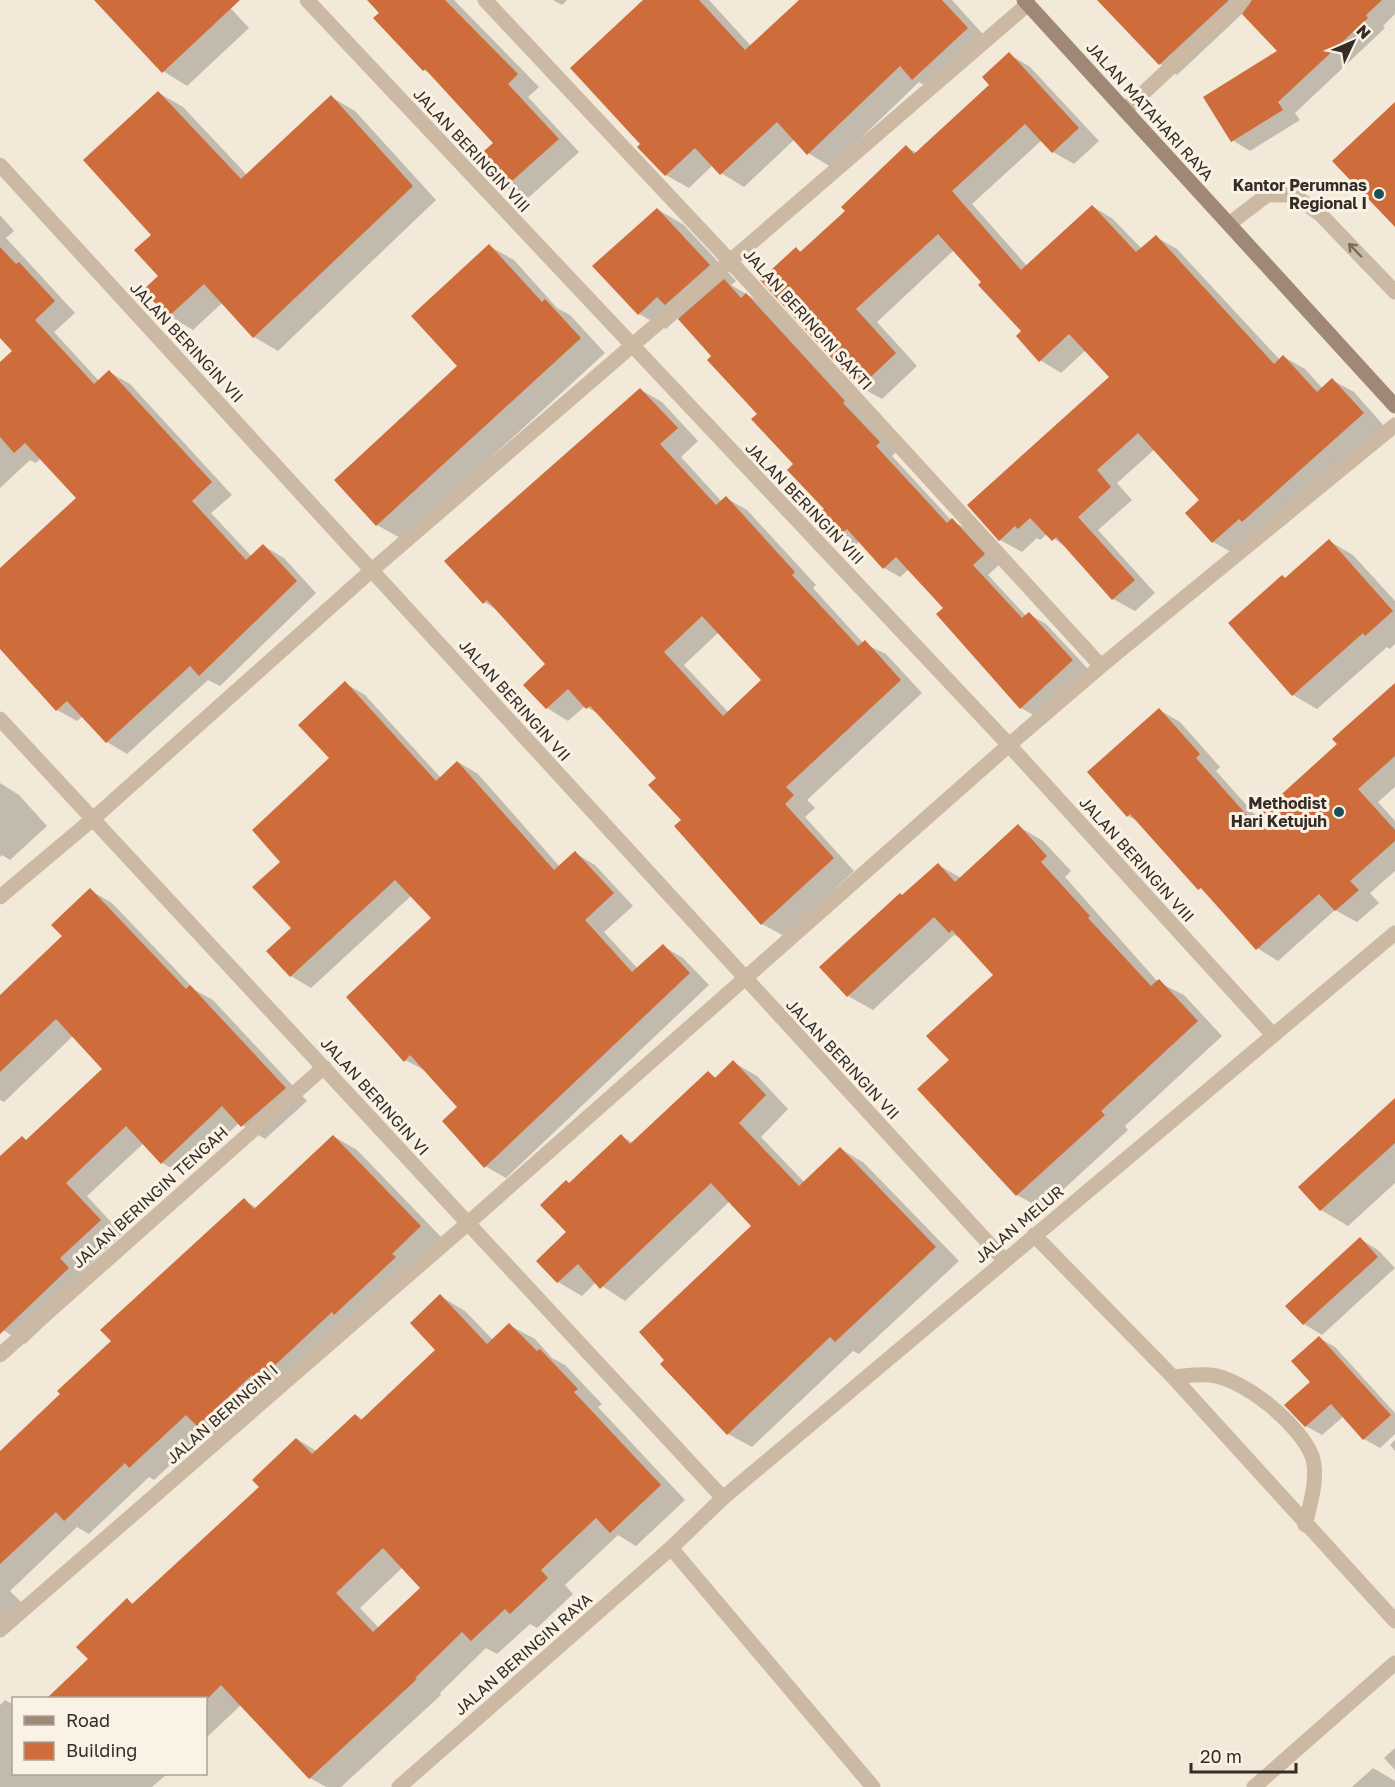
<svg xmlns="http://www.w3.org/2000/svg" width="1395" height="1787" font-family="'Golos Text',sans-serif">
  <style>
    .shadow { fill: #0003; fill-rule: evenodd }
    .building { fill: #ce6c3b; fill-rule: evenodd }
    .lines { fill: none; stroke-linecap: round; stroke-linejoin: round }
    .lane { stroke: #cbb9a4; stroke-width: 15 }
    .street { stroke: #cbb9a4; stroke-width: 15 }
    .secondary { stroke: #9f8875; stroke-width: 15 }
    .oneway { stroke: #796b5f }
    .poi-dot { fill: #19505a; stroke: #faf2e5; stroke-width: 2 }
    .labels { text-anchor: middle; stroke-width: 6; stroke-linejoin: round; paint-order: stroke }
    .street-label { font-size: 16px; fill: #362c26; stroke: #faf2e5 }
    .poi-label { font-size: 16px; font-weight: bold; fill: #362c26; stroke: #faf2e5; text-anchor: end }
  </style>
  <rect width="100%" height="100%" fill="#f3e9d8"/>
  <path class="shadow" d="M112,0H223L249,28L187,86L163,71Z
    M369,0H454L539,87L528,97L579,152L527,199L505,187L479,158L495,143L433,75L424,70Z
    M553,0H567L562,5Z
    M646,0H709L751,46L801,0H952L990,42L936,92L919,82L831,167L808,153L795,139L744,187L721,173L713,165L689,188L666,175L643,144Z
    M1100,0H1395V14L1383,26L1385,28L1295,113L1300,120L1250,151L1232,140L1279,52L1243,13L1177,75L1160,64Z
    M1009,54L1030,67L1099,141L1074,164L1053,152L1042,140L972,204L1027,266L1092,206L1113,219L1142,249L1156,237L1177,249L1280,360L1284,357L1305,369L1323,389L1332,380L1354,392L1384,426L1235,554L1213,542L1187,513L1201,500L1155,449L1117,483L1132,500L1098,530L1155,593L1135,611L1113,599L1069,549L1047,534L1040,540L1037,538L1022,552L1000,540L1111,377L1086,350L1061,373L1040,360L1023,331L954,250L877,322L917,366L882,399L860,387L796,249L802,252L847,211L906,147L917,153L991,85Z
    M159,93L183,107L247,175L331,97L355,111L436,200L278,351L254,337L222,303L193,330L169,316L153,235Z
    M657,209L684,225L736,281L731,285L763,304L860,411L859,413L896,452L892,456L952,521L969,530L1000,564L988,575L1027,617L1029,614L1046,624L1089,670L1037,717L1021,708L945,608L909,569L900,577L884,568L860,541L853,547L837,537L826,509L795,464L713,356L678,318L666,329L639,314Z
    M0,215L14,231L6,238L75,313L54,332L99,381L109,372L130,384L232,495L211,513L252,557L264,546L284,558L316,593L220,686L208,680L127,754L107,742L83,716L77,721L57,710L0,647V570L78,498L41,458L36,463L30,460L0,488V364L14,351L0,335Z
    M489,246L514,260L557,308L570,315L605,353L402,539L377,525L460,366Z
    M641,390L662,402L698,441L681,457L722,502L726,498L747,510L816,585L813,588L863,643L886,654L922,693L807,800L815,808L805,817L854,871L784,936L762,924L676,826L683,820L658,778L602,716L585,706L568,721L547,708V664L499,611L484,602ZM719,632L763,680L728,712L684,665Z
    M1329,541L1353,555L1395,601V644L1390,649L1387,647L1317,709L1293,695L1230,623L1282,576L1286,579Z
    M345,683L365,695L441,778L458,762L478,774L560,867L575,853L595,865L633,906L604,932L638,969L663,946L683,958L709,985L506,1178L485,1166L459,1107L426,1071L405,1060L433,919L412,895L311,988L291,976L268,951L293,928L283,862L331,758Z
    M1395,685V787L1378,802L1395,821V871L1370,893L1379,903L1357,922L1335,910L1278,961L1257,948L1139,822L1128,816L1159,710L1180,722L1220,767L1216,771L1258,818L1339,744Z
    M0,783L19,795L47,826L10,860L2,855L0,857Z
    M1018,826L1043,841L1071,871L1065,877L1158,982L1184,995L1222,1036L1125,1126L1128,1130L1042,1209L1017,1195L919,1089L951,1060L995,975L962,939L954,935L873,1010L848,996L903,896L938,865L961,878Z
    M90,890L112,903L195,990L213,1000L307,1101L265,1139L239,1123L184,1175L162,1163L144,1143L87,1196L122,1234L82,1272L91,1281L25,1344L0,1328V1158L22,1138L28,1141L104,1069L73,1036L4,1102L0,1100V997L64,936Z
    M733,1062L757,1076L788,1109L761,1137L805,1183L841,1149L864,1163L959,1261L859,1354L853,1351L752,1447L728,1434L753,1226L730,1201L625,1301L596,1282L582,1296L558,1282L538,1261L568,1232L570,1184L621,1136L633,1143L708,1073L717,1078Z
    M1395,1100V1183L1348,1226L1321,1210L1300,1187Z
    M333,1136L357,1150L444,1240L222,1439L207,1431L154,1480L149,1477L89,1534L77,1527L10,1591L23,1604L0,1626V1453L62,1394L244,1200L257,1208Z
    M1360,1239L1378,1250L1395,1268L1322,1335L1304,1324L1287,1306Z
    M440,1296L465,1311L493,1340L509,1325L535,1339L552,1358L565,1365L602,1404L598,1407L685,1500L636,1546L618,1535L565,1585L573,1594L537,1628L530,1624L497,1654L486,1648L440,1693L441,1695L341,1787H326L310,1778L241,1705L206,1738V1698H49L91,1659L127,1600L134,1604L261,1487L297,1439L318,1452L356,1415L363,1420L437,1350ZM403,1567L423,1588L379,1628L360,1608Z
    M1319,1338L1335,1347L1395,1413V1434L1380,1448L1364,1439L1344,1416L1322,1435L1306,1426L1286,1405L1312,1382Z
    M1395,1440V1451L1390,1445Z
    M5,1700L14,1705V1774H167L152,1787H0V1705Z
    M1395,1748V1770L1384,1758Z
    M1373,1768L1395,1781V1787H1352Z"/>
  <path class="building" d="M94,0H240L162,73Z
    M367,0H445L518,74L508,84L559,139L504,188L476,158L493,143L425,69L423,71L373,18L379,13Z
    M643,0H699L745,50L799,0H942L968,28L912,80L900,66L807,155L777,122L720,175L695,148L665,176L637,147L640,144L570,68Z
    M1097,0H1229L1159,65Z
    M1252,0H1382L1366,15L1368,18L1278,102L1283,110L1231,142L1203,97L1277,51L1242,14Z
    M1009,52L1079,128L1052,153L1025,124L952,191L1021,270L1092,205L1136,252L1156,235L1274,364L1283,355L1317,392L1332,378L1364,413L1242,522L1239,519L1212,543L1185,513L1199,500L1138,433L1097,470L1111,487L1078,517L1135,580L1112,600L1056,537L1052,541L1030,518L1018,529L1015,526L999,541L967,505L1109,377L1069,334L1039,362L1016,336L1021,331L978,285L981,282L938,234L856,309L896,353L859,388L760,280L796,247L800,252L845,211L841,207L906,145L914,154L989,85L982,77Z
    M158,91L241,179L331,95L413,186L253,338L204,284L168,317L143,290L158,276L134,250L151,235L83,160Z
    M1395,102V227L1332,161Z
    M657,208L710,265L665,305L657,297L638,315L592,266Z
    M489,244L542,302L545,299L581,338L376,526L334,480L457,366L411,316Z
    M0,247L16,264L19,262L55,301L35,320L94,384L109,370L212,482L192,501L246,560L263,544L297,581L199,676L190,666L106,743L67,701L56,711L0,649V568L76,498L25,443L14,453L0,437V362L12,351L0,338Z
    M724,279L741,298L746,293L845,401L843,403L880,442L876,446L947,523L952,518L985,554L973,565L1022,618L1029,612L1073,660L1020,709L936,614L943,608L896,557L883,569L847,529L836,539L815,516L824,509L787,470L793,464L751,419L757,414L707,360L711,356L678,319Z
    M640,388L678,428L660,444L716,505L726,496L795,572L792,575L858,646L865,640L901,680L786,787L794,795L785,804L834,858L761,925L674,826L681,820L648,785L656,778L590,706L586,709L568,689L546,709L523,685L545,664L487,600L483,604L444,561ZM702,616L761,680L723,716L664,652Z
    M1329,539L1393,611L1365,636L1363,633L1292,696L1228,623L1282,575L1285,578Z
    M345,681L436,781L457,761L554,870L575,851L614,893L585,920L632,972L663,944L690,973L484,1168L442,1121L457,1107L410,1055L404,1062L346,997L431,918L395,880L290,977L266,951L291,928L252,887L280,862L252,830L329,758L298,725Z
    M1395,683V756L1358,789L1395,830V841L1350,881L1359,890L1335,911L1319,894L1256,950L1201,888L1198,890L1130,814L1127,817L1087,772L1159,708L1200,754L1196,758L1252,821L1337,744L1332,739Z
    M1018,824L1047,856L1041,862L1090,916L1088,918L1151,986L1159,979L1198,1021L1101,1111L1105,1115L1016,1196L917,1089L949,1060L926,1036L993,975L952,930L949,933L934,917L847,997L819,967L900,893L902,895L938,863L955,882Z
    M90,888L186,989L190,985L286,1088L241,1127L222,1106L161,1164L126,1126L66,1183L101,1220L60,1258L69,1268L0,1334V1156L22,1136L26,1140L102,1069L56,1019L0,1072V995L62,936L51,925Z
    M733,1060L766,1095L739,1123L799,1186L840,1147L936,1247L835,1342L830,1337L727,1435L660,1364L664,1360L639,1332L751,1226L711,1183L600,1289L578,1264L557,1283L536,1261L566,1232L540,1205L566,1180L569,1183L621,1134L630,1144L708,1071L715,1078Z
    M1395,1098V1143L1320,1211L1298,1187Z
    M333,1135L421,1226L392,1254L396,1257L334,1315L332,1312L258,1381L252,1375L197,1426L186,1415L129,1468L125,1463L64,1521L56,1512L0,1564V1451L60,1394L57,1391L111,1341L100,1330L244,1198L254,1209Z
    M1360,1237L1378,1257L1303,1325L1285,1306Z
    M440,1294L487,1344L509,1323L537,1351L540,1349L578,1389L574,1392L661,1485L610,1533L596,1518L541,1570L548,1578L510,1614L505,1609L471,1641L462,1632L415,1678L417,1679L309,1779L221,1685L206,1700V1697L47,1698L88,1659L76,1647L127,1598L132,1604L259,1487L252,1480L296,1438L312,1454L355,1414L361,1420L435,1350L410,1323ZM383,1548L420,1588L373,1632L336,1593Z
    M1319,1336L1391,1415L1363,1440L1331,1404L1305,1427L1284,1405L1310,1382L1291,1361Z"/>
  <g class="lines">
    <path class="lane" d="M1229,224L1267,195H1294L1321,215L1395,292
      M1173,1377C1185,1376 1198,1374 1210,1375C1244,1378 1300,1425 1312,1456C1319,1475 1310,1506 1305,1525"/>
    <path class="street" d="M307,0L1009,745L1273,1035
      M485,0L729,260L1101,666
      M1125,110L1243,0
      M0,165L1004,1260
      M0,719L723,1498
      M0,897L94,818L372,570L1028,4
      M1034,1235L1173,1377L1395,1621
      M0,1355L324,1067
      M671,1548L873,1787
      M0,1630L467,1224L1009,745L1101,666L1395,425
      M399,1787L671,1548L723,1498L1395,933
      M1254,1787L1395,1663"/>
    <path class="secondary" d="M1024,0L1395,406"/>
  </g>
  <defs><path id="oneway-shaft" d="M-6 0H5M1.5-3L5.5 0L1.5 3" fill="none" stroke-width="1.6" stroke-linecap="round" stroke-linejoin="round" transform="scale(1.5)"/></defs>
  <use class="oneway" href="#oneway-shaft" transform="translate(1355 250) rotate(-134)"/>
  <g class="poi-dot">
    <circle cx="1379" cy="194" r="6"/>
    <circle cx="1339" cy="812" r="6"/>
  </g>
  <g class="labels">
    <g class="street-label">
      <text transform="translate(1150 111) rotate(48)" y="6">JALAN MATAHARI RAYA</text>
      <text transform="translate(472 150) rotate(47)" y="6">JALAN BERINGIN VIII</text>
      <text transform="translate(808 319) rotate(48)" y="6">JALAN BERINGIN SAKTI</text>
      <text transform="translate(187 342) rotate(47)" y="6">JALAN BERINGIN VII</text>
      <text transform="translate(805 503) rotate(46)" y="6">JALAN BERINGIN VIII</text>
      <text transform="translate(515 700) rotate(48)" y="6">JALAN BERINGIN VII</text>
      <text transform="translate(1137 859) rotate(48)" y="6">JALAN BERINGIN VIII</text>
      <text transform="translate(843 1059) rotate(47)" y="6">JALAN BERINGIN VII</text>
      <text transform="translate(375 1096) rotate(48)" y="6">JALAN BERINGIN VI</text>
      <text transform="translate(150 1197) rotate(-42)" y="6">JALAN BERINGIN TENGAH</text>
      <text transform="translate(1019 1224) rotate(-40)" y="6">JALAN MELUR</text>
      <text transform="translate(222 1414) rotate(-41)" y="6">JALAN BERINGIN I</text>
      <text transform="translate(523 1654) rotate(-41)" y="6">JALAN BERINGIN RAYA</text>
    </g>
    <g class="poi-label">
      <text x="1367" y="191">Kantor Perumnas<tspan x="1367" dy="18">Regional I</tspan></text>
      <text x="1327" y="809">Methodist<tspan x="1327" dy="18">Hari Ketujuh</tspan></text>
    </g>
  </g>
  <rect x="12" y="1697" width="195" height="78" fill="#faf2e5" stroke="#aca399" stroke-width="1.5"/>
  <rect x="24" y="1716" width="30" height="9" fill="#9f8875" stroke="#aca399" stroke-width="1.5"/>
  <text x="66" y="1727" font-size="18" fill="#362c26">Road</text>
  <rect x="24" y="1742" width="30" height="18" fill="#ce6c3b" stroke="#aca399" stroke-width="1.5"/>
  <text x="66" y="1757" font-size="18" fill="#362c26">Building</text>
  <g transform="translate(1353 42) rotate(46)" stroke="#faf2e5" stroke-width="4.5" paint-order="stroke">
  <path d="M0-4.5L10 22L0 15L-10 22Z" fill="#362c26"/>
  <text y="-9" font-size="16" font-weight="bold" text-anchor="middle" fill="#362c26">N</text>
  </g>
  <path d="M1191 1763v9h105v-9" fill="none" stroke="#362c26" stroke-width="3"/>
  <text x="1200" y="1763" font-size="18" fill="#362c26" stroke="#faf2e5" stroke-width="4.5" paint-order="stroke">20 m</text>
</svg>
